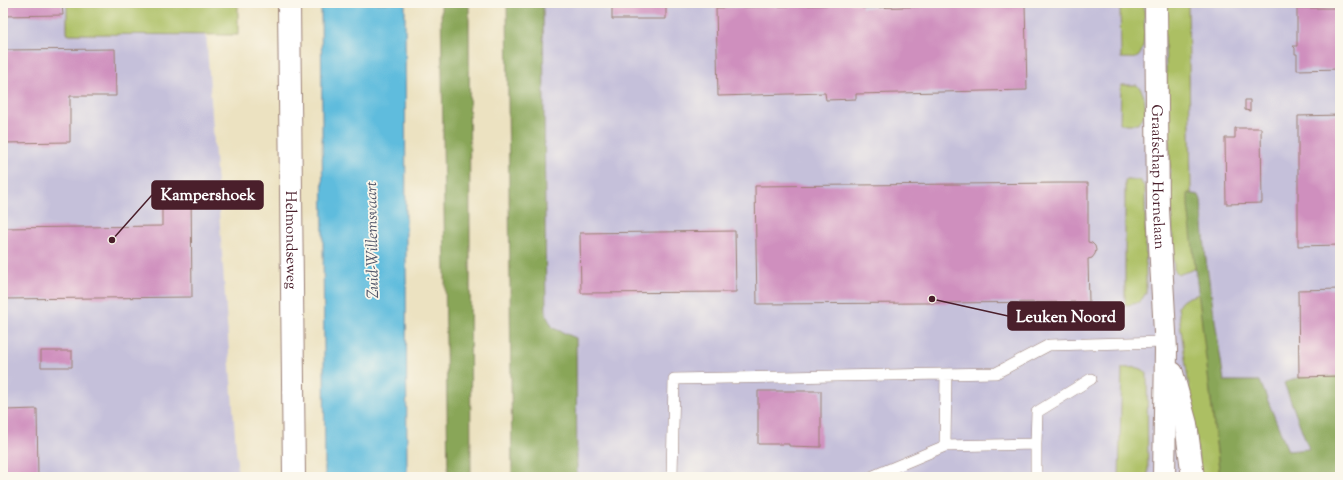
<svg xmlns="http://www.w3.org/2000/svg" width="1343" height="480" font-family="'Sorts Mill Goudy',serif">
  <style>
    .industrial { fill: #c5c0da }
    .green { fill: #acbf63; stroke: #7b6f47 }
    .forest { fill: #89a659; stroke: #6a6242 }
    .water { fill: #5fbcdd; stroke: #546e84 }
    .building { fill: #cf8fbe }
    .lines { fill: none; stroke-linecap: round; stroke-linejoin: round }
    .lane-casing { stroke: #9b8076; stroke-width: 12 }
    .street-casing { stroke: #9b8076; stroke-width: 24 }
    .lane { stroke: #fff; stroke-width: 11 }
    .street { stroke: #fff; stroke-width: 22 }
    .labels { text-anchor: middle; stroke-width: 3.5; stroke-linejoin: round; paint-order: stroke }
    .street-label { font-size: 15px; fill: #4a1f2b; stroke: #fbf7ec }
    .water-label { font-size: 16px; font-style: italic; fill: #515669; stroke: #fbf7ec }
    .leader { fill: none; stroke: #4a1f2b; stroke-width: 1.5 }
    .callout-dot { fill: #4a1f2b; stroke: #fbf7ec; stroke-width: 1.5 }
    .callout { fill: #4a1f2b; stroke: #4a1f2b; stroke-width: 1.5 }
    .callout-label { font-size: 16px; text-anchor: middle; font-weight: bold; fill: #fff }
  </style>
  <rect width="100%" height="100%" fill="#fbf7ec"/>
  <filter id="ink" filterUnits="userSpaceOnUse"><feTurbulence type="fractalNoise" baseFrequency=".025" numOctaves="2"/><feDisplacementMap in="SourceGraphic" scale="8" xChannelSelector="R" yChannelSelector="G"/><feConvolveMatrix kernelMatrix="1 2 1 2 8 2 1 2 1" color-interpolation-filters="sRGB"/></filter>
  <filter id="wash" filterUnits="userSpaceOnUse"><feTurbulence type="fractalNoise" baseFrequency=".012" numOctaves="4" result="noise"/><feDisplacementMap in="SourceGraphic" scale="16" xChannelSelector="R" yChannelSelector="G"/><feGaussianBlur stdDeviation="0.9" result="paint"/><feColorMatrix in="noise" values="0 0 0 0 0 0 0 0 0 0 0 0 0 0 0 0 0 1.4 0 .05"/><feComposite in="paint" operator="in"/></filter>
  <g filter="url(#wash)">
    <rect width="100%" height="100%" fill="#ece2c1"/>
    <path class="industrial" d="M3,3H204L238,477H3Z
      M523,3H1340V477H521Z"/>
    <path class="green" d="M67,3H238V35L67,34Z
      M1120,3H1144C1144,14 1148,53 1136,58C1132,59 1125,58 1121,58Z
      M1172,3H1188L1191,190L1195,269L1180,274L1177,273L1174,270L1164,16L1166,9Z
      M1121,85H1137C1144,91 1146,103 1145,112C1144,117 1140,120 1138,124H1120Z
      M1125,180H1139L1145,187L1146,292C1141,303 1137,304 1125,305Z
      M1199,294L1220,477H1201L1178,307C1182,298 1190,297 1199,294Z
      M1122,368C1130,368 1142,365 1147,374L1148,477H1119Z"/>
    <path class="forest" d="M441,3H469L471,477H448Z
      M507,3H543L546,315L553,328L576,338L577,477H512Z
      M1188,193L1199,195L1201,200L1206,260L1224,381H1260L1288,451L1309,449L1284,383L1306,375L1340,374V477H1220L1188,206Z"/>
    <path class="water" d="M321,3H405L407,477H325Z"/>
    <g id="blocks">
      <path class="building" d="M3,3H62L63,15L3,16Z
        M612,3H666V19H612Z
        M828,3H862V8L1025,4L1027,90L856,94V99L826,100L825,93L718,96L716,8L828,5Z
        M1297,8H1340V69L1297,70V54H1295V48L1293,46H1297Z
        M115,49L116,96H70V142L3,143V50Z
        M1245,100H1250V111L1245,110Z
        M1340,115V245L1298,246V116Z
        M1235,128H1261L1262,203L1226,204L1225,138H1235Z
        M1062,183H1088V242L1092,243L1095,246L1096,250L1095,254L1092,258L1088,259L1089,302L757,304L755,186Z
        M162,189H191L192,297L3,299V228L162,226Z
        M735,231L736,292L581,293L580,233Z
        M1340,289V376L1299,377L1298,290Z
        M41,351H72V367H41Z
        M758,391H821V447L789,446V444H758Z
        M3,402H5L6,410L37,409L38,477H3Z"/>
    </g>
  </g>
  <g filter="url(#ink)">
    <use href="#blocks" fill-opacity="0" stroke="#9b8076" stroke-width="1"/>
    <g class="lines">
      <defs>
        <path id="lane" d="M1036,444L1037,412L1091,379
          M945,446L1036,444V477
          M672,477L674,379L996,373L1049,345L1166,342
          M871,477L945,446L946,374"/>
        <g id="street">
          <path id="s1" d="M289,3L294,477"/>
          <path id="s2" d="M1156,3L1158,209L1166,350L1164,477"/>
          <path d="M1172,373L1186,424L1193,477"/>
        </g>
      </defs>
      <use href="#lane" class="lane-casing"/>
      <use href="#street" class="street-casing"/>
      <use href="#lane" class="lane"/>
      <use href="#street" class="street"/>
    </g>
  </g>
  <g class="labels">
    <g class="street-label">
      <text dy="5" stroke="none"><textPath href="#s2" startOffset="174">Graafschap Hornelaan</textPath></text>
      <text dy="5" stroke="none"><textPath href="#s1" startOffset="237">Helmondseweg</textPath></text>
    </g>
    <g class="water-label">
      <text transform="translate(371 240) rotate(-91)" y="6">Zuid-Willemsvaart</text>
    </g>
  </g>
  <path class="leader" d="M112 240L152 195M932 299L1008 316"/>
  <g class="callout-dot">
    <circle cx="112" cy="240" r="4"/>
    <circle cx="932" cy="299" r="4"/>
  </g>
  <g class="callout">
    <rect x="152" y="181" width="111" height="28" rx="4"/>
    <rect x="1008" y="302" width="116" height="28" rx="4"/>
  </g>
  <g class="callout-label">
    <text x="208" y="200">Kampershoek</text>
    <text x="1066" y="322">Leuken Noord</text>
  </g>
  <rect width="1343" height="480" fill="none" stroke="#fbf7ec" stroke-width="16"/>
</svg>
